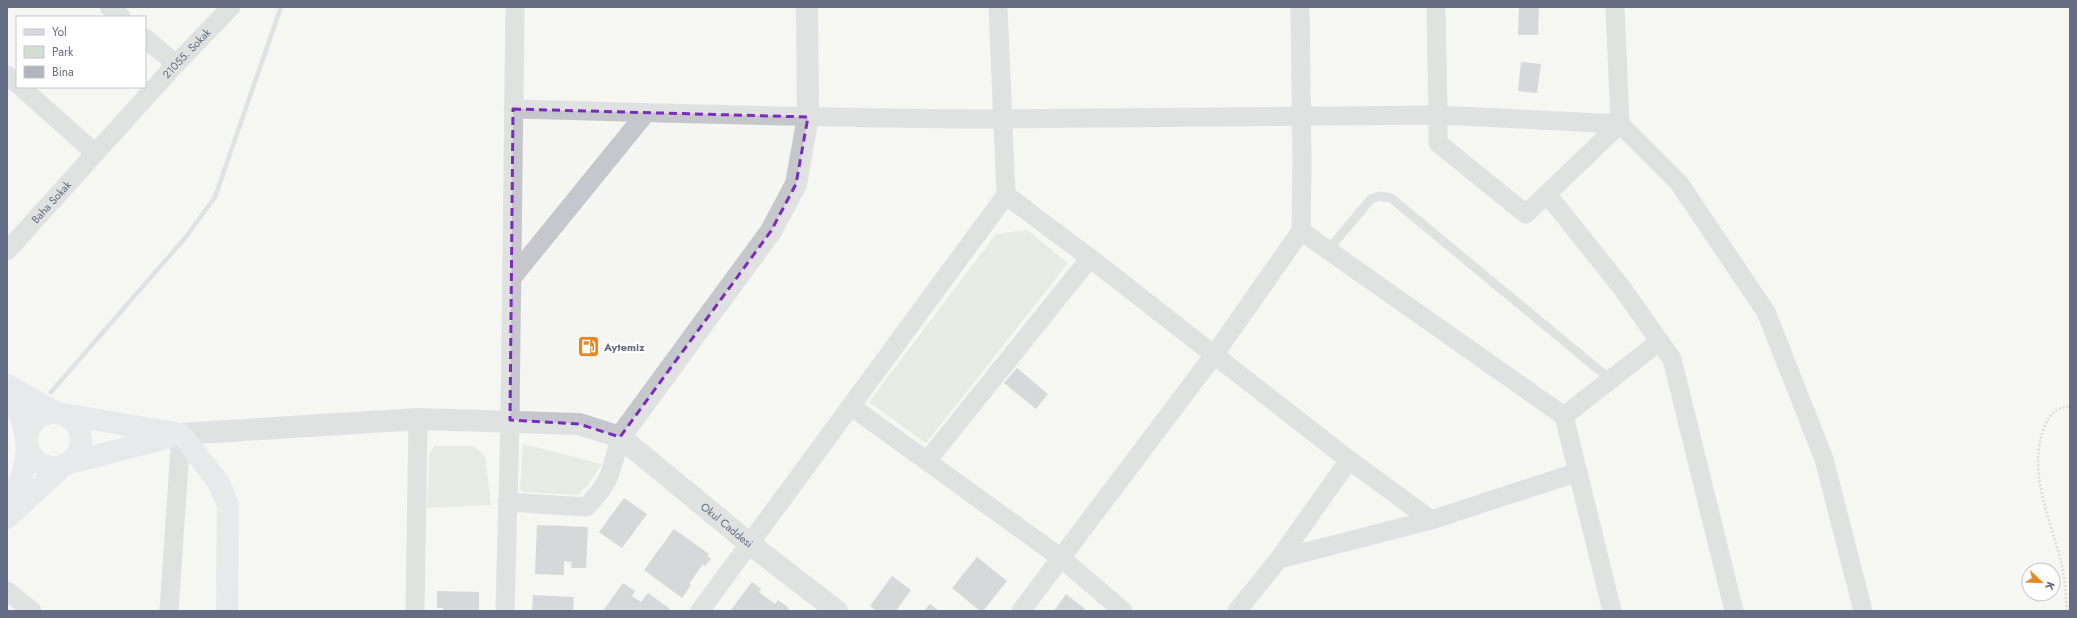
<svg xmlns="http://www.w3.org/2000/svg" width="2077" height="618" font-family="Jost,sans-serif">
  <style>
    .green { fill: #d4ddd3 }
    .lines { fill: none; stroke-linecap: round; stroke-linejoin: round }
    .stream { stroke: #c4c9d1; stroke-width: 4.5 }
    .building { fill: #b1b4bc }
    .path { stroke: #bdbec1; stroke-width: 2.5; stroke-dasharray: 2 2; stroke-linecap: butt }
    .service { stroke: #c6c7cc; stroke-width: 9 }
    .minor { stroke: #c6c7cc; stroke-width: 19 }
    .tertiary { stroke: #c6c7cc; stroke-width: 22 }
    .secondary { stroke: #d6d9df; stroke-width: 22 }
    .marked { fill: none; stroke: #7b2cbf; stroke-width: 3; stroke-dasharray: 8 5; stroke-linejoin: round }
    .labels { text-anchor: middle; stroke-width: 4; stroke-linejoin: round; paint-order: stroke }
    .street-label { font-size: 11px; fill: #656d84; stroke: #fff }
    .poi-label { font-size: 11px; font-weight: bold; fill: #656d84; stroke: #fff; text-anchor: start }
  </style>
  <rect width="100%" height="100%" fill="#f5f6f2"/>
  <path class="green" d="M1027,230L1068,263L926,443L869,402L996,234Z
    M523,444L602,464L587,486L578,495L523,492L520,488Z
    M434,446H473L485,455L491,505L427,508L429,455Z"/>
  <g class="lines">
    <path class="stream" d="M51,392L185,238L215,197L281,7"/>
  </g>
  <path class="building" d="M1519,7L1539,8L1538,35H1518Z
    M1521,62L1541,64L1537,93L1518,91Z
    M1017,368L1048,394L1036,409L1004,383Z
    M624,498L647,514L622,548L599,532Z
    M537,525L588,527L586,568H571L572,562L564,561V575L535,574Z
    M674,529L709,554L707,556L711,559L705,566L703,564L689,584L691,585L682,598L644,570Z
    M977,557L1007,581L983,611H980L952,588Z
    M892,576L911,590L896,611H876L870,606Z
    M752,582L761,589L759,592L775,604L778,600L789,608L787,611H730Z
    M623,583L635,591L632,596L641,602L648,593L670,609L668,611H603Z
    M437,591L479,592V611H443V608H437Z
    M1066,594L1085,609L1083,611H1054Z
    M533,595L574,597L573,611H532Z
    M930,604L939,611H924Z"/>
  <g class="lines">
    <path class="path" d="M2067,611C2066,595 2065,578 2061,562C2051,520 2027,472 2044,428C2049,415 2056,407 2070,406"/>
    <path class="service" d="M1328,250L1371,199L1379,196L1391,198L1611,380"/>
    <g class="minor">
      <path d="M109,7L121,17"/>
      <path d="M1436,7L1438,115L1620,124L1615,7"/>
      <path d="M145,38L176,64"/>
      <path d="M7,75L17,84"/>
      <path d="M21,87L95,153"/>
      <path d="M513,109C676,113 839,119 1001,119C1147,119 1292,115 1438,115V143L1526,214L1620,124L1679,183L1766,312L1824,459L1863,611"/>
      <path d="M1547,194L1622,288L1672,359L1734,611"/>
      <path d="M1006,195L1090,258"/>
      <path d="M1301,231L1564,416L1612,611"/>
      <path id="s1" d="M7,251L176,64L231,7"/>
      <path d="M512,278L646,113"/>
      <path d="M852,407L1061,558L1123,611"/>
      <path d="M1564,416L1660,341"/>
      <path d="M927,461L1090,258L1349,460L1431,520"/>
      <path d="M507,502L586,507C612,481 611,471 620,437"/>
      <path d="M1279,559L1431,520L1578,472"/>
      <path d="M7,591L32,611"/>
      <path d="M169,611L181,434"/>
      <path d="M415,611L418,419"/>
      <path d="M505,611L510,420L515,7"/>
      <path d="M700,611L1006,195L998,7"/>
      <path d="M1021,611L1214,355L1301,231L1302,164L1300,7"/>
      <path d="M1237,611L1279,559L1349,460"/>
    </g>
    <g class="tertiary">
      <path id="s2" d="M181,434L418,419L579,424L620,437L750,544L837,611"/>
      <path d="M620,437L771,231L796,184L808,117L807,7"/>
    </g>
    <path class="secondary" d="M7,385L57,413L181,434L219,483L228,505L227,611
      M7,389C31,430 35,463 7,503
      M27 440a27 27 0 1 1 54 0a27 27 0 1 1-54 0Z
      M7,518L65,464L174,436"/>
  </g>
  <path d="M0 0H2077V618H0ZM513,109L808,117L796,184L771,231L620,437L579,424L510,420Z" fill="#f5f6f2" fill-opacity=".55" fill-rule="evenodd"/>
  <path class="marked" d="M513,109L808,117L796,184L771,231L620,437L579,424L510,420Z"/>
  <defs>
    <symbol id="fuel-square" viewBox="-11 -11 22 22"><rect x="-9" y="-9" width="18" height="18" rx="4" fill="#e38925" stroke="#fff"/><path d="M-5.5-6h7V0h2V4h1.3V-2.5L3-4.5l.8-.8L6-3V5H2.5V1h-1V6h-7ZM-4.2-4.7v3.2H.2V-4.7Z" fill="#fff"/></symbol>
  </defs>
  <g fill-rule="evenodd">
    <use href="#fuel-square" x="576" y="334" width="25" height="25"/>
  </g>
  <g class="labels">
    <g class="street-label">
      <text dy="4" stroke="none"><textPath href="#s1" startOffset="267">21055. Sokak</textPath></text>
      <text dy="4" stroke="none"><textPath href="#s1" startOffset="66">Baha Sokak</textPath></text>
      <text dy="4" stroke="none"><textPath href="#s2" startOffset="580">Okul Caddesi</textPath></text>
    </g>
    <g class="poi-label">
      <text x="604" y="351">Aytemiz</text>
    </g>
  </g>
  <rect width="2077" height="618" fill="none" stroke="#656d84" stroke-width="16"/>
  <rect x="16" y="16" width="130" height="72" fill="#ffffff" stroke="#c1c5ce"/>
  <rect x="24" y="29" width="20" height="6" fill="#d6d9df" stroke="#c1c5ce"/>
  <text x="52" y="36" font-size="12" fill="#656d84">Yol</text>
  <rect x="24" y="46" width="20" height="12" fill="#d4ddd3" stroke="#c1c5ce"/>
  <text x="52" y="56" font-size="12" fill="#656d84">Park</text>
  <rect x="24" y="66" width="20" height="12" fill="#b1b4bc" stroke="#c1c5ce"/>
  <text x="52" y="76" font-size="12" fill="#656d84">Bina</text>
  <g transform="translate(2041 582) rotate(113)"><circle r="19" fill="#ffffff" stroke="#c1c5ce"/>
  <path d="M0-3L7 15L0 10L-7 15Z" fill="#e38925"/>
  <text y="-6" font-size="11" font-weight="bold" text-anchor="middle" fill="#656d84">K</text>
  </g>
</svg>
